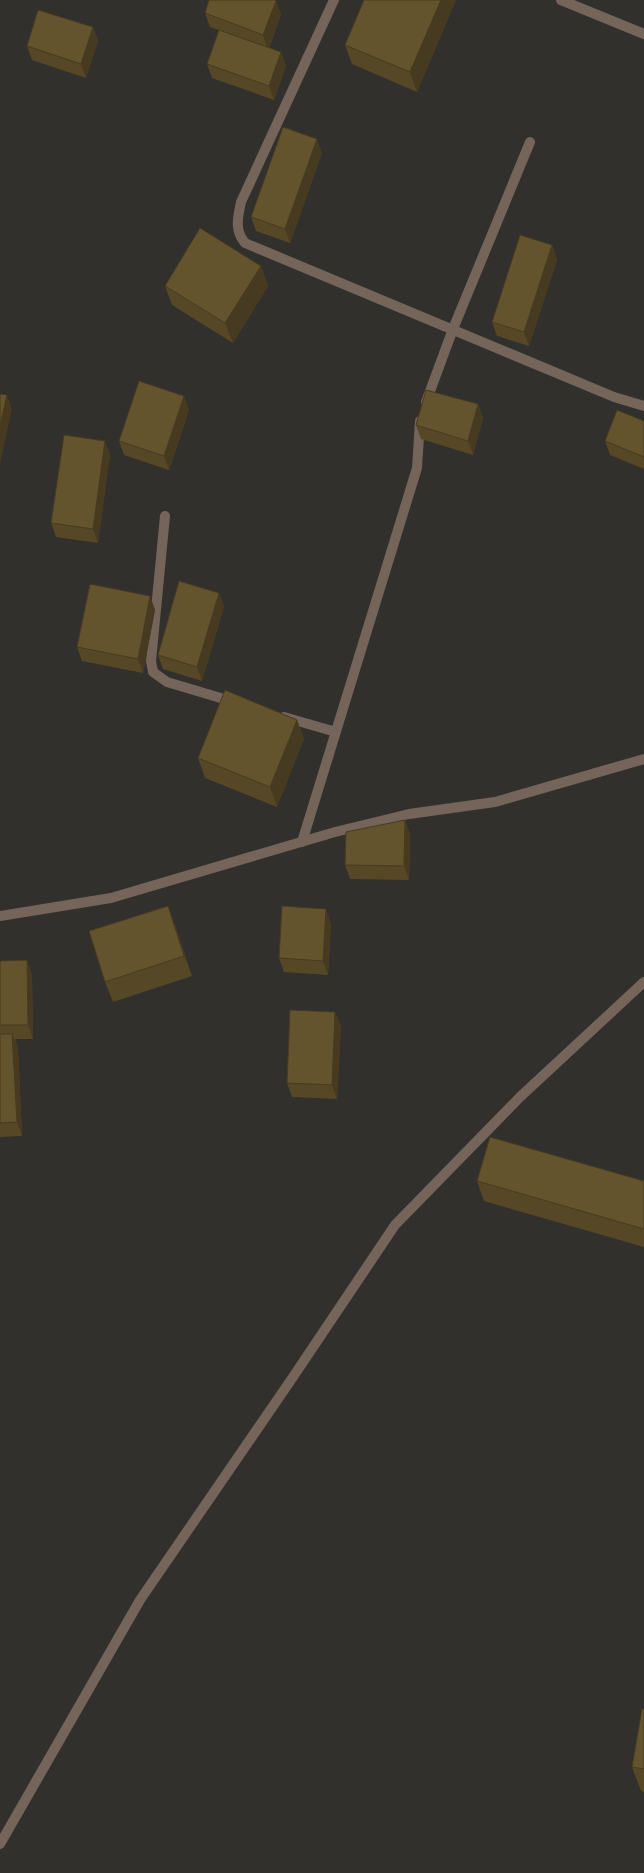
<svg xmlns="http://www.w3.org/2000/svg" width="644" height="1873" font-family="Lato,sans-serif">
  <style>
    .lines { fill: none; stroke-linecap: round; stroke-linejoin: round }
    .minor { stroke: #746459; stroke-width: 10 }
    .wall { fill: #564827 }
    .shaded-wall { fill: #463b20 }
    .building { fill: #64542d; stroke: #463b20 }
  </style>
  <rect width="100%" height="100%" fill="#31302d"/>
  <g class="lines">
    <path class="minor" d="M334,0L241,202C238,217 234,230 245,243L614,397L644,406
      M561,0L644,34
      M426,402L453,329L530,142
      M165,516L151,661L153,672L167,682L234,702
      M284,717L336,732
      M302,842L417,468L420,421
      M0,916L111,898L335,832L409,814L495,802L644,759
      M0,1844L140,1600L293,1377L395,1225L520,1097L644,982"/>
  </g>
  <path class="wall" d="M456,0L417,92L352,64L345,45Z
    M276,1L281,15L269,48L281,52L286,66L274,100L212,78L207,64L219,30L210,27L205,13Z
    M93,27L98,41L86,78L32,60L27,46Z
    M322,153L290,243L256,231L251,217Z
    M552,245L557,260L529,346L497,336L492,322Z
    M261,266L268,286L233,343L172,305L165,286Z
    M184,396L189,410L169,470L124,455L119,441Z
    M478,404L483,418L473,455L421,439L416,425Z
    M644,421V469L610,455L605,441Z
    M105,441L110,455L98,543L56,537L51,523Z
    M219,593L224,607L202,681L163,669L158,655Z
    M150,596L155,610L143,673L82,661L77,647Z
    M297,720L304,739L277,807L205,778L198,758Z
    M405,820L410,834L409,880L350,879L345,865Z
    M331,923L328,975L284,972L279,958Z
    M175,925L192,976L113,1002L105,982Z
    M0,961L32,974L33,1039H15L18,1048L22,1136L0,1137Z
    M335,1012L341,1026L337,1099L292,1097L287,1083Z
    M477,1181H644V1247L484,1201Z
    M644,1709V1792L641,1791L632,1767Z"/>
  <path class="shaded-wall" d="M441,0H456L417,92L410,72Z
    M276,1L281,15L268,49L263,35Z
    M93,27L98,41L86,78L81,64Z
    M281,52L286,66L274,100L269,86Z
    M317,139L322,153L290,243L285,229Z
    M552,245L557,260L529,346L524,332Z
    M261,266L268,286L233,343L225,323Z
    M7,395L12,409L0,464V426Z
    M184,396L189,410L169,470L164,456Z
    M478,404L483,418L473,455L468,441Z
    M105,441L110,455L98,543L93,529Z
    M219,593L224,607L202,681L197,667Z
    M150,596L155,610L143,673L138,659Z
    M297,720L304,739L277,807L270,787Z
    M405,820L410,834L409,880L404,866Z
    M168,906L175,925L192,976L184,956Z
    M326,909L331,923L328,975L323,961Z
    M27,960L32,974L33,1039L28,1025Z
    M335,1012L341,1026L337,1099L332,1085Z
    M12,1034L18,1048L22,1136L17,1122Z"/>
  <path class="building" d="M209,0H275L276,1L263,35L205,13Z
    M364,0H441L410,72L345,45Z
    M38,10L93,27L81,64L27,46Z
    M219,30L281,52L269,86L207,64Z
    M283,127L317,139L285,229L251,217Z
    M200,228L261,266L225,323L165,286Z
    M520,235L552,245L524,332L492,322Z
    M139,381L184,396L164,456L119,441Z
    M426,390L478,404L468,441L416,425Z
    M0,394L7,395L0,426Z
    M617,410L644,421V457L605,441Z
    M64,435L105,441L93,529L51,523Z
    M179,581L219,593L197,667L158,655Z
    M90,584L150,596L138,659L77,647Z
    M225,690L297,720L270,787L198,758Z
    M405,820L404,866L345,865L346,832Z
    M168,906L184,956L105,982L89,931Z
    M282,906L326,909L323,961L279,958Z
    M27,960L28,1025H0V961Z
    M290,1010L335,1012L332,1085L287,1083Z
    M0,1034H12L17,1122L0,1123Z
    M490,1137L644,1181V1229L477,1181Z
    M642,1709H644V1769L632,1767Z"/>
</svg>
